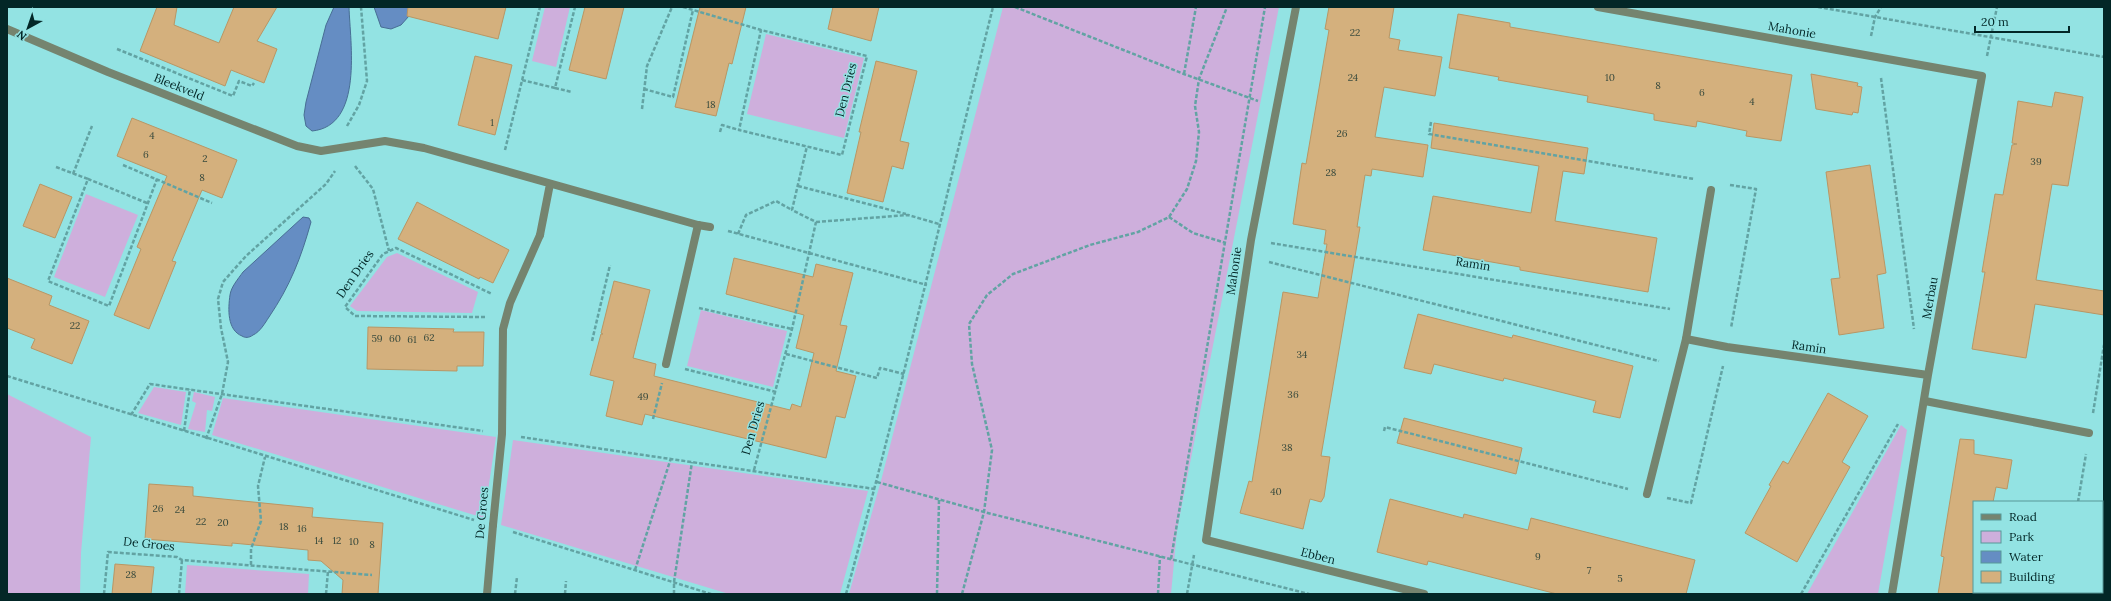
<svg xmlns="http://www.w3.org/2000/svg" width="2111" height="601" font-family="Lora,serif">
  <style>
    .green { fill: #ceafdc }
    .water { fill: #658dc3; stroke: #486e94 }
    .building { fill: #d4b07d; stroke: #b99664 }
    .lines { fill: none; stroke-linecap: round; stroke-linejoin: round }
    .path { stroke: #62a3a3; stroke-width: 2.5; stroke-dasharray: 4 2; stroke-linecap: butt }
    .lane { stroke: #75846f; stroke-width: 8 }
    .street { stroke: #75846f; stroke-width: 8 }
    .labels { text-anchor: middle; stroke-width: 3; stroke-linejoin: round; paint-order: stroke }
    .number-label { font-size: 10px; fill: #37493c }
    .street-label { font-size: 12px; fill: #032727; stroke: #93e3e3 }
  </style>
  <rect width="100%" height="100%" fill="#93e3e3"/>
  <path class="green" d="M545,7H570L556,67L532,61Z
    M1003,7H1279L1177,530L1171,594H849L882,477Z
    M766,34L864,58L844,138L747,114Z
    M86,194L138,215L105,297L54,277Z
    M397,253L478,292L472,313L357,311L350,306L387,257Z
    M701,310L787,331L773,387L687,366Z
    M154,387L186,392L181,425L138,413Z
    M194,392L215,397L212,411L207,410L205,432L188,429L196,403L192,401Z
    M7,394L91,437L81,553L80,594H7Z
    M223,398L496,437L484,518L212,435Z
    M1901,425L1907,430L1878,594H1807Z
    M513,440L868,491L840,594H729L501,525Z
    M187,565L309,574L308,594H185Z"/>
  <path class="water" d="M334,7H349C350,42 364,126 312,131L306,126L304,115L306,102L326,25Z
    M374,7H417L401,25L391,29L381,27Z
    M303,217L309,218L311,222C301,258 290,286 269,317C265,323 260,332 253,335C249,338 245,338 242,336C227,330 228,309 230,295C231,287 238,279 243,272Z"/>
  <path class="building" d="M157,7H177L174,25L219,43L234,7H277L257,41L277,49L264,83L231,70L225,86L140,51Z
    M408,7H506L498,39L407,16Z
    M585,7H624L606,79L569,70Z
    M700,7H746L732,64L729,63L716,116L675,107Z
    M833,7H879L871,41L828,29Z
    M1329,7H1394L1389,38L1400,40L1398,50L1442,57L1435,96L1384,87L1375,137L1428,145L1423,177L1372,169L1371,176L1365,175L1357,227H1360L1321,456L1330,457L1324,497L1321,502L1310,499L1303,529L1240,513L1249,481L1252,482L1283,292L1318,298L1327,244H1324L1326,230L1293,224L1302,163L1306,164L1317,100L1329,30L1325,29Z
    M1458,14L1510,23V27L1792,75L1781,141L1746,136L1747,131L1697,121L1696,127L1654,120V114L1587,102L1588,96L1498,80L1499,77L1449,68Z
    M475,56L512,65L495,135L458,125Z
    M876,61L917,71L900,141L909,143L903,169L892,166L883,202L847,193L861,132H859Z
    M1811,74L1858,83L1857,86L1862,87L1858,113L1853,112L1852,115L1816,109Z
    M2055,92L2083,97L2068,186L2052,184L2036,280L2104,291V315L2035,304L2026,358L1972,349L1985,272H1982L1995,194L2003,195L2012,145L2017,144L2012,143L2018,101L2052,107Z
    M132,118L237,160L222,198L202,190L172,261L176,262L149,329L114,315L141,249L137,247L167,176L117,156Z
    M1434,123L1588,148L1584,174L1563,171L1555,221L1657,238L1648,292L1520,270V267L1423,250L1433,196L1531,213L1539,166L1431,148Z
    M1870,165L1886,273L1877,275L1884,328L1839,335L1831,279L1840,278L1826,172Z
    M40,184L72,197L55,238L23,226Z
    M417,202L509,250L493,283L480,277L479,279L398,239Z
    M734,258L813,277L816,264L853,273L840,325L847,326L836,371L856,376L845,418L836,416L826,458L645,414L642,425L606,416L614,381L590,375L601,334H603L601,333L614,281L650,290L633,358L656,364L654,376L790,410L792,404L801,407L814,353L796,348L804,315L726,294Z
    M7,278L52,296L49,305L89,321L72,364L31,348L35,339L7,328Z
    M1418,314L1512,338L1513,335L1633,366L1620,418L1593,412L1596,401L1504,378L1503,381L1434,364L1431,374L1404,368Z
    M368,327L454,329L453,332H484L483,366H457V371L367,369Z
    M1828,393L1868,416L1842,462L1850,467L1797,562L1745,533L1771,486L1769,485L1783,461L1788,464Z
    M1404,418L1522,448L1516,474L1397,443Z
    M1960,439L1974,440V454L2012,460L2007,489L1996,487L1993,502H1974V594H1938L1944,557L1941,556Z
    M149,484L193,487V496L313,508L312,517L383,523L378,594H342L343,580L321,561L308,560V550L232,543V546L145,539Z
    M1390,499L1463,518L1464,514L1528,530L1531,518L1695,560L1686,594H1557L1428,561L1427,565L1377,552Z
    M115,564L154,567L151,594H112Z"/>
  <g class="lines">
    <path class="path" d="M683,7L761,30L867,56L842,155L739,130L761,30
      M1015,7L1184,74L1258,101
      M1818,7L2104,57
      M1871,36L1875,17L1881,7
      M117,49L233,96L239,81L252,86L254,83
      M1987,56L1997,7
      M1184,74L1196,7
      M1881,78L1914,329
      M522,80L555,88L575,7
      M555,88L572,92
      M644,89L673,97L693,10
      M642,109L647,66L672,7
      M1431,122L1429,134L1694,179
      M347,126L359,105L367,81L361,7
      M720,132L722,125L739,130
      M505,150L540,7
      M123,165L212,203
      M355,166L373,189L389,251
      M56,167L88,179
      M73,174L92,126
      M1730,185L1756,189L1731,328
      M798,186L906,214
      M147,203L88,179L48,281L109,306L157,179
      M1169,217L1193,233L1226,243
      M816,222L908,215L939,224
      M728,231L927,285
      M738,234L746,215L776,201L792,210
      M1271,243L1670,309
      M1269,262L1659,361
      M699,308L792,329
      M485,317L355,316L345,307L383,254L396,248L492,294
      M592,341L610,265
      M786,354L877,378L880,368L904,374
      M685,369L776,392
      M7,376L474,520
      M2093,413L2104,345
      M131,415L150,384L483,431
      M653,419L662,383
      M184,431L190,389
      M1384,431L1385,427L1628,489
      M521,437L875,489
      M206,439L222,394L228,362L221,328L218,299L223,282L246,256L326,184L335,171
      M754,470L792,329L816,222L792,210L807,146
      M877,482L984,512L1309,594
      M1667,498L1691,503L1723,366
      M2078,502L2086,454
      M513,532L711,594
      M1171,559L1265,7
      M251,565V549L261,521L258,486L265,457
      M635,570L671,458
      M104,594L108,552L177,557L182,560L372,575
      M179,594L182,560
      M326,594L328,571
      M515,594L517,577
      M565,594L566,581
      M674,594V582L692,462
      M846,594C900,399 944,203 993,7
      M937,594L939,500
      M962,594L984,512L992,450L972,364L969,324L987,295L1013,274L1090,245L1138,232L1169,217L1187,189L1196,161L1199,132L1195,106L1199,79L1227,7
      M1158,594L1160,556
      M1187,594L1194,555
      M1801,594L1898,424
      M2062,594V592"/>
    <path class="lane" d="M666,364L698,225
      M1925,401L2089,433
      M1647,494L1686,339L1711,190
      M493,525L502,434L503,329L510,303L540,235"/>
    <path class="street" d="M1296,7L1251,240L1206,540L1424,594
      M1598,7L1982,76L1928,375L1892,594
      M7,29L108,72L297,146L321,151L385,141L424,148L698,225L710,227
      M540,235L550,184
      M1686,339L1727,347L1928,375
      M487,594L493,525"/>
  </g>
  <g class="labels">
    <g class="number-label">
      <text x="1355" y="36">22</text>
      <text x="1353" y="81">24</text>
      <text x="1610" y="81">10</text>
      <text x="1658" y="89">8</text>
      <text x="1702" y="96">6</text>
      <text x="1752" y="105">4</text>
      <text x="711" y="108">18</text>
      <text x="492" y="126">1</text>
      <text x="1342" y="137">26</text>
      <text x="152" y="139">4</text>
      <text x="146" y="158">6</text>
      <text x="205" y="162">2</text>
      <text x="2036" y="165">39</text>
      <text x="1331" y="176">28</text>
      <text x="202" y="181">8</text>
      <text x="75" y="329">22</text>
      <text x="429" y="341">62</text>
      <text x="377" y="342">59</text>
      <text x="395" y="342">60</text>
      <text x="412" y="343">61</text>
      <text x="1302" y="358">34</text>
      <text x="1293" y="398">36</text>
      <text x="643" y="400">49</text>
      <text x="1287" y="451">38</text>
      <text x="1276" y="495">40</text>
      <text x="158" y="512">26</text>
      <text x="180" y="513">24</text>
      <text x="201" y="525">22</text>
      <text x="223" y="526">20</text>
      <text x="284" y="530">18</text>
      <text x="302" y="532">16</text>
      <text x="319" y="544">14</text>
      <text x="337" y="544">12</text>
      <text x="354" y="545">10</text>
      <text x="372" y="548">8</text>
      <text x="1538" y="560">9</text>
      <text x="1589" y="574">7</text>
      <text x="131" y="578">28</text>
      <text x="1620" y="582">5</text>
    </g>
    <g class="street-label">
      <text transform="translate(1792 30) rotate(10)" y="4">Mahonie</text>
      <text transform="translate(179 87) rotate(22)" y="4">Bleekveld</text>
      <text transform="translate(846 90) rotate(-76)" y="4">Den Dries</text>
      <text transform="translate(1473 264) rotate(9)" y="4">Ramin</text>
      <text transform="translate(1234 271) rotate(-82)" y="4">Mahonie</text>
      <text transform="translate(355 274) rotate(-55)" y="4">Den Dries</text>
      <text transform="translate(1930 298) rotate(-80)" y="4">Merbau</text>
      <text transform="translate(1809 347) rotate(8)" y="4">Ramin</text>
      <text transform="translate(753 428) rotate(-74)" y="4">Den Dries</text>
      <text transform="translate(482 513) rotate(-85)" y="4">De Groes</text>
      <text transform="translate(149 544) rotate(6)" y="4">De Groes</text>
      <text transform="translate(1318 556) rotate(14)" y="4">Ebben</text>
    </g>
  </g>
  <rect width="2111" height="601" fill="none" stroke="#032727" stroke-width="16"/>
  <rect x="1973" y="501" width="130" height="92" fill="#93e3e3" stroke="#599898"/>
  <rect x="1981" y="514" width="20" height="6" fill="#75846f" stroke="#599898"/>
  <text x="2009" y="521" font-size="12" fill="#032727">Road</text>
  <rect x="1981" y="531" width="20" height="12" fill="#ceafdc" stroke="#599898"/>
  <text x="2009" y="541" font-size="12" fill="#032727">Park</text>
  <rect x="1981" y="551" width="20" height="12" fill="#658dc3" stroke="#599898"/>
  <text x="2009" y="561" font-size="12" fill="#032727">Water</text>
  <rect x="1981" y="571" width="20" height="12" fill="#d4b07d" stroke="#599898"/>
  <text x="2009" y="581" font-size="12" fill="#032727">Building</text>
  <g transform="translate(28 28) rotate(220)" stroke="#93e3e3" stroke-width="3" paint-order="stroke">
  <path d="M0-3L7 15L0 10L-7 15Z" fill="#032727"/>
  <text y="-6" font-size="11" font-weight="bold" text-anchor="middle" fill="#032727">N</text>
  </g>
  <path d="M1975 26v6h94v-6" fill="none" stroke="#032727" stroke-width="2"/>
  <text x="1981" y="26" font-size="12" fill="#032727" stroke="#93e3e3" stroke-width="3" paint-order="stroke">20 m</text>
</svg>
